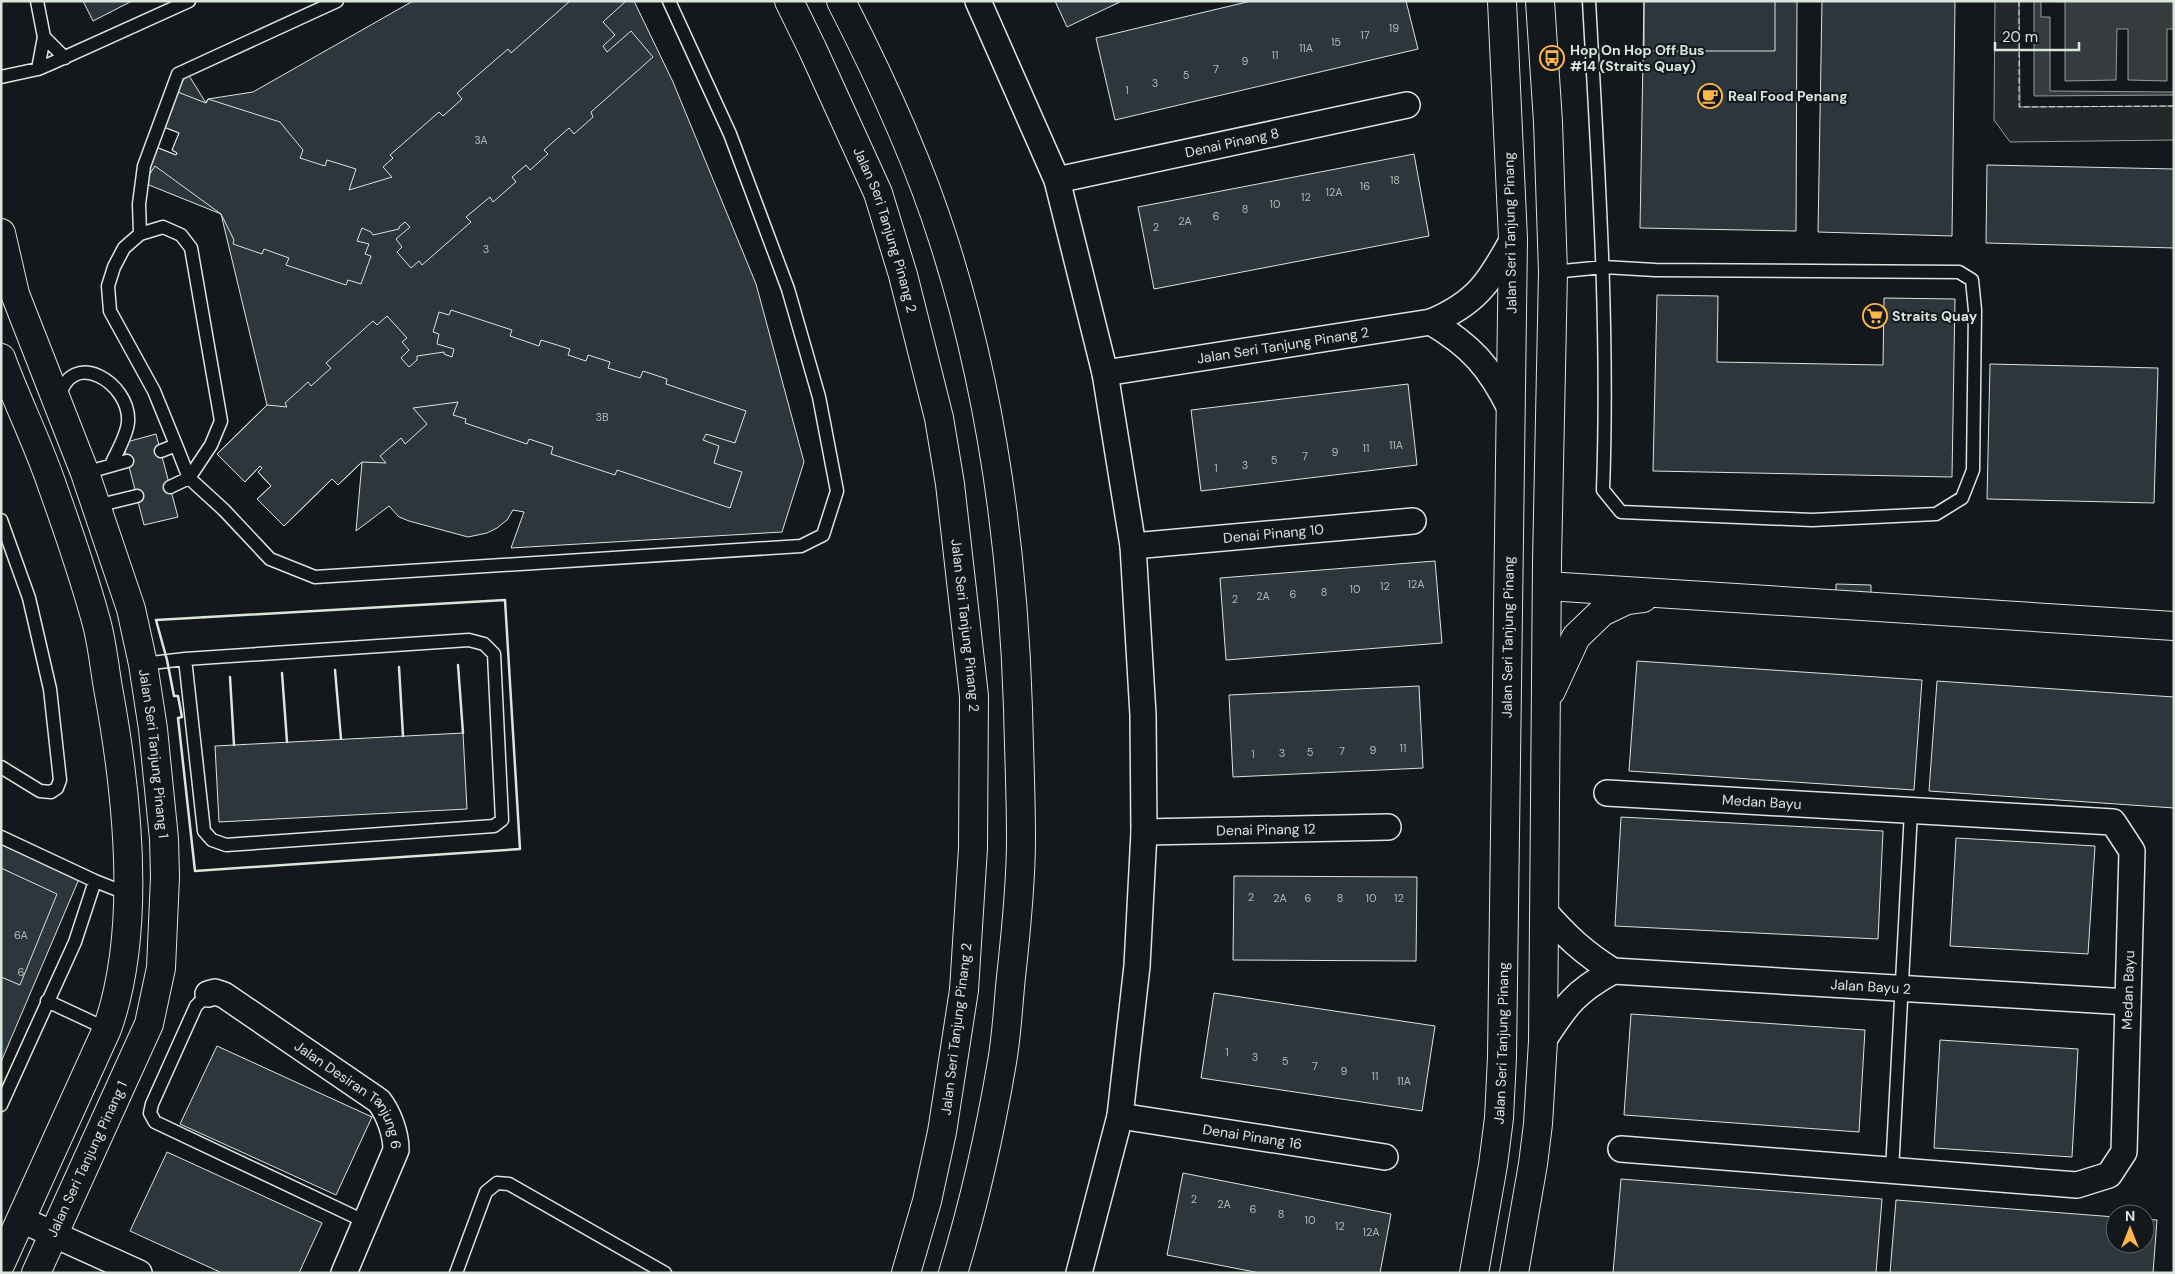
<svg xmlns="http://www.w3.org/2000/svg" width="2175" height="1274" font-family="'DM Sans',sans-serif">
  <style>
    .parking { fill: #24282b; stroke: #939e99 }
    .water { fill: #363b3e; stroke: #939e99 }
    .pier { fill: #14181c; stroke: #939e99 }
    .building { fill: #2c363c; stroke: #d8e6dc }
    .lines { fill: none; stroke-linecap: round; stroke-linejoin: round }
    .service-casing { stroke: #d8e6dc; stroke-width: 15 }
    .minor-casing { stroke: #d8e6dc; stroke-width: 28 }
    .tertiary-casing { stroke: #d8e6dc; stroke-width: 30 }
    .secondary-casing { stroke: #d8e6dc; stroke-width: 30 }
    .service { stroke: #14181c; stroke-width: 12 }
    .minor { stroke: #14181c; stroke-width: 25 }
    .tertiary { stroke: #14181c; stroke-width: 28 }
    .secondary { stroke: #14181c; stroke-width: 28 }
    .fence { stroke: #d8e6dc; stroke-width: 1; stroke-dasharray: 6 2.5; stroke-linecap: butt }
    .wall { stroke: #d8e6dc; stroke-width: 2.5 }
    .labels { text-anchor: middle; stroke-width: 4; stroke-linejoin: round; paint-order: stroke }
    .number-label { font-size: 11px; fill: #adbab4 }
    .poi-label { font-size: 14px; font-weight: bold; fill: #d8e6dc; stroke: #14181c; text-anchor: start }
    .street-label { font-size: 14px; fill: #d8e6dc; stroke: #14181c }
  </style>
  <rect width="100%" height="100%" fill="#14181c"/>
  <path class="parking" d="M1995,1H2019L2020,107L2174,106V140L2010,142L1994,120Z"/>
  <path class="water" d="M2034,1H2174V95L2034,96Z"/>
  <path class="pier" d="M2041,1L2065,2V81L2116,80L2117,29H2128V80L2167,81V29H2174V92L2050,91V17H2041Z"/>
  <path class="building" d="M83,1H132L93,21Z
    M413,1H634L673,82L756,284L804,462L782,532L511,548L524,512L513,510L507,520L497,528L487,533L468,537L409,521L399,517L389,506L356,531L362,462L338,485L332,479L284,526L257,499L271,486L258,472L262,468L260,466L245,482L217,454L267,405L221,214L155,166L144,183L156,147L176,155L177,153L172,150L179,133L161,126L175,91L188,74L206,103L208,99L253,92Z
    M570,1H626L603,22L615,35L603,46L607,52L631,31L653,57L591,112L593,117L574,134L569,128L544,150L548,154L530,170L526,165L512,177L516,182L493,202L490,197L466,217L471,222L422,265L419,261L411,268L397,252L402,247L396,239L410,227L405,222L399,227V229L373,235L371,232L362,228L357,241L369,244L365,254L371,256L361,284L348,280L346,285L286,265L289,258L264,249L262,254L233,244L234,240L221,214L144,183L156,147L176,155L177,153L172,150L179,133L161,126L175,91L206,103L208,99L280,122L303,150L300,158L325,166L327,160L356,169L349,190L392,177L383,167L393,158L390,155L439,112L443,116L462,99L457,93L508,49L511,53Z
    M1055,1H1122L1067,27Z
    M1251,1H1406L1418,49L1115,120L1096,38Z
    M1644,1H1797L1796,231L1640,228Z
    M1644,1H1775V51H1644Z
    M1822,1H1955L1952,236L1818,232Z
    M1414,154L1429,236L1154,289L1138,207Z
    M1987,165L2174,169V248L1986,243Z
    M1657,295L1718,296L1717,362L1883,365L1884,298L1955,299L1952,477L1653,471Z
    M451,310L512,330L510,336L539,346L541,340L570,349L568,355L586,361L588,355L610,362L608,368L640,378L643,371L667,379L666,384L746,411L735,443L706,434L703,440L719,446L714,463L742,472L730,508L617,470L615,475L551,454L553,447L529,439L527,444L465,423L466,419L453,415L458,402L413,408L427,424L405,444L401,438L380,456L386,463L362,462L338,485L332,479L284,526L257,499L271,486L258,472L262,468L260,466L245,482L217,454L267,405L287,407L285,403L308,382L311,386L331,368L326,363L373,321L377,325L387,316L407,338L402,342L409,350L401,358L409,367L417,360V356L444,352V354L452,357L454,349L437,344L439,334L433,332L439,312L449,315Z
    M1990,364L2158,368L2154,503L1987,499Z
    M1408,384L1417,465L1201,491L1191,410Z
    M156,434L178,517L144,525L123,443Z
    M1435,561L1442,643L1226,660L1220,578Z
    M1836,584L1871,585V596L1836,595Z
    M1637,661L1922,680L1914,790L1629,771Z
    M1937,681L2174,697V808L1929,791Z
    M1419,686L1423,768L1233,777L1229,695Z
    M463,733L467,809L219,822L215,746Z
    M1621,817L1883,831L1878,939L1615,926Z
    M1956,838L2095,846L2088,954L1950,946Z
    M1,843L79,879L1,1062Z
    M1,868L57,894L20,985L1,977Z
    M1234,876L1417,877L1416,961L1233,960Z
    M1214,993L1435,1026L1422,1111L1201,1078Z
    M1631,1014L1865,1030L1859,1132L1624,1115Z
    M1940,1040L2078,1049L2072,1157L1934,1148Z
    M217,1046L372,1117L336,1195L180,1124Z
    M167,1152L322,1223L299,1273H222L130,1231Z
    M1183,1173L1391,1214L1380,1273H1260L1167,1255Z
    M1621,1179L1882,1199L1876,1273H1613Z
    M1896,1200L2115,1217V1244H2145V1219L2157,1220L2153,1273H1890Z"/>
  <g class="lines">
    <defs>
      <path id="service" d="M37,1L44,37L38,69
        M44,37L65,58
        M1,77L38,69L52,63L189,1
        M140,234L139,204L144,166L178,74L337,1
        M1553,272L1604,267L1655,270L1959,272L1972,280L1975,310L1973,470L1962,498L1936,514L1812,520L1621,512L1603,490C1609,327 1598,164 1589,1
        M59,399C70,346 131,383 128,422C127,436 116,453 111,465
        M176,445L189,478L224,510L270,559L315,577L801,546L823,535L837,491L819,397L788,289L730,134L669,1
        M161,451L176,445L154,391L110,311L108,286L114,267L124,248L140,234L163,227L181,235L191,248L221,421L211,445L189,478L170,487
        M85,473L127,461
        M96,506L137,496
        M1,520L29,598L50,689L60,780L57,788L51,792L40,791L1,767
        M143,664L185,659L469,640L484,644L494,654L502,820L494,826L226,845L212,840L204,831L185,659
        M1,837L95,881L128,894
        M208,994L196,1006L152,1104L150,1113L155,1122L366,1222
        M47,1001L107,1029
        M1,1105L75,942L95,881
        M1892,1171L1911,811
        M456,1273L486,1192L497,1183L509,1184L665,1273"/>
      <g id="minor">
        <path d="M978,1L1057,180L1105,373L1133,546L1143,715L1144,832L1137,966L1120,1116L1079,1273"/>
        <path id="s1" d="M1057,180L1407,105"/>
        <path d="M1431,322C1471,346 1489,366 1510,408"/>
        <path id="s2" d="M1105,373L1431,322C1477,303 1490,281 1513,239"/>
        <path id="s3" d="M1133,546L1413,521"/>
        <path id="s4" d="M1607,793L2113,822L2132,851L2124,1152L2109,1175L2077,1185L1621,1149"/>
        <path id="s5" d="M1144,832L1388,827"/>
        <path id="s6" d="M1544,911C1566,936 1584,953 1613,971L2128,1002"/>
        <path id="s7" d="M208,994L215,992L224,995L379,1101C389,1114 396,1134 396,1150L344,1273"/>
        <path d="M1543,1041C1566,1005 1575,992 1613,971"/>
        <path id="s8" d="M1120,1116L1385,1157"/>
        <path d="M22,1220L139,1273"/>
      </g>
      <g id="tertiary">
        <path id="s9" d="M789,1L812,48L878,193L903,275L939,418L950,484L974,696L973,848L964,990L942,1132L927,1201L906,1273"/>
        <path d="M841,1C881,79 918,159 944,242C992,392 1013,551 1018,708C1019,752 1021,796 1021,839C1021,885 1016,932 1011,977C1008,1005 1007,1034 1002,1062C990,1133 974,1204 953,1273"/>
        <path id="s10" d="M1,233L15,294L85,473L131,609L143,664L153,729L164,839L165,877L161,968L149,1024L36,1273"/>
        <path d="M1,358C17,402 38,443 53,488C68,530 83,574 95,617C102,640 104,665 108,688C127,791 143,929 107,1029L1,1263"/>
      </g>
      <g id="secondary">
        <path d="M1547,586L2174,626"/>
        <path d="M1551,691L1576,637L1602,612L1627,600L1643,598"/>
        <path id="s11" d="M1474,1273L1493,1165L1499,1118L1502,1057L1513,239L1502,1"/>
        <path d="M1514,1273L1533,1164L1538,1124L1543,1041L1547,562L1553,272L1548,122L1540,1"/>
      </g>
    </defs>
    <use href="#service" class="service-casing"/>
    <use href="#minor" class="minor-casing"/>
    <use href="#tertiary" class="tertiary-casing"/>
    <use href="#secondary" class="secondary-casing"/>
    <use href="#service" class="service"/>
    <use href="#minor" class="minor"/>
    <use href="#tertiary" class="tertiary"/>
    <use href="#secondary" class="secondary"/>
    <path class="fence" d="M2019,1V107L2174,106"/>
    <path class="wall" d="M505,600L520,849L195,871L178,718L182,717L178,696H174L167,660L156,620Z
      M458,665L463,733
      M399,667L403,736
      M335,670L341,739
      M282,673L287,742
      M230,677L234,745"/>
  </g>
  <defs>
    <symbol id="bus-ring" viewBox="-11 -11 22 22"><circle r="9.5" fill="#14181c" stroke="#ffb74d" stroke-width="1.5"/><path d="M-5-6H5V4H4V6H2V4H-2V6H-4V4H-5ZM-3.5-4V0h7V-4ZM-3.5 1.2v1.5H-2V1.2ZM2 1.2v1.5H3.5V1.2Z" fill="#ffb74d"/></symbol>
    <symbol id="cafe-ring" viewBox="-11 -11 22 22"><circle r="9.5" fill="#14181c" stroke="#ffb74d" stroke-width="1.5"/><path d="M-5.5-4.5H6V0H3Q3 3.5 0 3.5H-2.5Q-5.5 3.5-5.5 0ZM3-3.2v2h1.7v-2ZM-6 4.5H4V6H-6Z" fill="#ffb74d"/></symbol>
    <symbol id="supermarket-ring" viewBox="-11 -11 22 22"><circle r="9.5" fill="#14181c" stroke="#ffb74d" stroke-width="1.5"/><path d="M-6-5.5h2.5l.6 2H6L4.5 2H-2.5L-4.4-4H-6ZM-1.5 3.2a1.3 1.3 0 1 0 .1 0ZM3 3.2a1.3 1.3 0 1 0 .1 0Z" fill="#ffb74d"/></symbol>
  </defs>
  <g fill-rule="evenodd">
    <use href="#bus-ring" x="1538" y="44" width="28" height="28"/>
    <use href="#cafe-ring" x="1696" y="82" width="28" height="28"/>
    <use href="#supermarket-ring" x="1861" y="302" width="28" height="28"/>
  </g>
  <g class="labels">
    <g class="number-label">
      <text x="1394" y="32">19</text>
      <text x="1365" y="39">17</text>
      <text x="1336" y="46">15</text>
      <text x="1306" y="52">11A</text>
      <text x="1275" y="59">11</text>
      <text x="1245" y="65">9</text>
      <text x="1216" y="73">7</text>
      <text x="1186" y="79">5</text>
      <text x="1155" y="87">3</text>
      <text x="1127" y="94">1</text>
      <text x="481" y="144">3A</text>
      <text x="1395" y="184">18</text>
      <text x="1365" y="190">16</text>
      <text x="1334" y="196">12A</text>
      <text x="1306" y="201">12</text>
      <text x="1275" y="208">10</text>
      <text x="1245" y="213">8</text>
      <text x="1216" y="220">6</text>
      <text x="1185" y="225">2A</text>
      <text x="1156" y="231">2</text>
      <text x="486" y="253">3</text>
      <text x="602" y="421">3B</text>
      <text x="1396" y="449">11A</text>
      <text x="1366" y="452">11</text>
      <text x="1335" y="456">9</text>
      <text x="1305" y="460">7</text>
      <text x="1274" y="464">5</text>
      <text x="1245" y="469">3</text>
      <text x="1216" y="472">1</text>
      <text x="1416" y="588">12A</text>
      <text x="1385" y="590">12</text>
      <text x="1355" y="593">10</text>
      <text x="1324" y="596">8</text>
      <text x="1293" y="598">6</text>
      <text x="1263" y="600">2A</text>
      <text x="1235" y="603">2</text>
      <text x="1403" y="752">11</text>
      <text x="1373" y="754">9</text>
      <text x="1342" y="755">7</text>
      <text x="1310" y="756">5</text>
      <text x="1282" y="757">3</text>
      <text x="1253" y="758">1</text>
      <text x="1251" y="901">2</text>
      <text x="1280" y="902">2A</text>
      <text x="1308" y="902">6</text>
      <text x="1340" y="902">8</text>
      <text x="1371" y="902">10</text>
      <text x="1399" y="902">12</text>
      <text x="21" y="939">6A</text>
      <text x="21" y="976">6</text>
      <text x="1227" y="1056">1</text>
      <text x="1255" y="1061">3</text>
      <text x="1285" y="1065">5</text>
      <text x="1315" y="1070">7</text>
      <text x="1344" y="1075">9</text>
      <text x="1375" y="1080">11</text>
      <text x="1404" y="1085">11A</text>
      <text x="1194" y="1203">2</text>
      <text x="1224" y="1208">2A</text>
      <text x="1253" y="1213">6</text>
      <text x="1281" y="1218">8</text>
      <text x="1310" y="1224">10</text>
      <text x="1340" y="1230">12</text>
      <text x="1371" y="1236">12A</text>
    </g>
    <g class="poi-label">
      <text x="1570" y="55">Hop On Hop Off Bus<tspan x="1570" dy="16">#14 (Straits Quay)</tspan></text>
      <text x="1728" y="101">Real Food Penang</text>
      <text x="1892" y="321">Straits Quay</text>
    </g>
    <g class="street-label">
      <text dy="5" stroke="none"><textPath href="#s1" startOffset="179">Denai Pinang 8</textPath></text>
      <text dy="5" stroke="none"><textPath href="#s9" startOffset="249">Jalan Seri Tanjung Pinang 2</textPath></text>
      <text transform="translate(1510 233) rotate(-91)" y="5">Jalan Seri Tanjung Pinang</text>
      <text dy="5" stroke="none"><textPath href="#s2" startOffset="180">Jalan Seri Tanjung Pinang 2</textPath></text>
      <text dy="5" stroke="none"><textPath href="#s3" startOffset="141">Denai Pinang 10</textPath></text>
      <text dy="5" stroke="none"><textPath href="#s9" startOffset="654">Jalan Seri Tanjung Pinang 2</textPath></text>
      <text dy="5" stroke="none"><textPath href="#s11" startOffset="638">Jalan Seri Tanjung Pinang</textPath></text>
      <text dy="5" stroke="none"><textPath href="#s10" startOffset="545">Jalan Seri Tanjung Pinang 1</textPath></text>
      <text dy="5" stroke="none"><textPath href="#s4" startOffset="155">Medan Bayu</textPath></text>
      <text dy="5" stroke="none"><textPath href="#s5" startOffset="122">Denai Pinang 12</textPath></text>
      <text dy="5" stroke="none"><textPath href="#s6" startOffset="350">Jalan Bayu 2</textPath></text>
      <text transform="translate(2128 990) rotate(-88)" y="5">Medan Bayu</text>
      <text transform="translate(956 1029) rotate(-83)" y="5">Jalan Seri Tanjung Pinang 2</text>
      <text dy="5" stroke="none"><textPath href="#s11" startOffset="232">Jalan Seri Tanjung Pinang</textPath></text>
      <text dy="5" stroke="none"><textPath href="#s7" startOffset="180">Jalan Desiran Tanjung 6</textPath></text>
      <text dy="5" stroke="none"><textPath href="#s8" startOffset="134">Denai Pinang 16</textPath></text>
      <text transform="translate(87 1159) rotate(-65)" y="5">Jalan Seri Tanjung Pinang 1</text>
    </g>
  </g>
  <rect width="2175" height="1274" fill="none" stroke="#d8e6dc" stroke-width="5"/>
  <g transform="translate(2130 1229)"><circle r="24" fill="#14181c" stroke="#626a69"/>
  <path d="M0-4L9 19L0 12L-9 19Z" fill="#ffb74d"/>
  <text y="-8" font-size="14" font-weight="bold" text-anchor="middle" fill="#d8e6dc">N</text>
  </g>
  <path d="M1995 42v8h84v-8" fill="none" stroke="#d8e6dc" stroke-width="2.5"/>
  <text x="2002" y="42" font-size="15" fill="#d8e6dc" stroke="#14181c" stroke-width="4" paint-order="stroke">20 m</text>
</svg>
